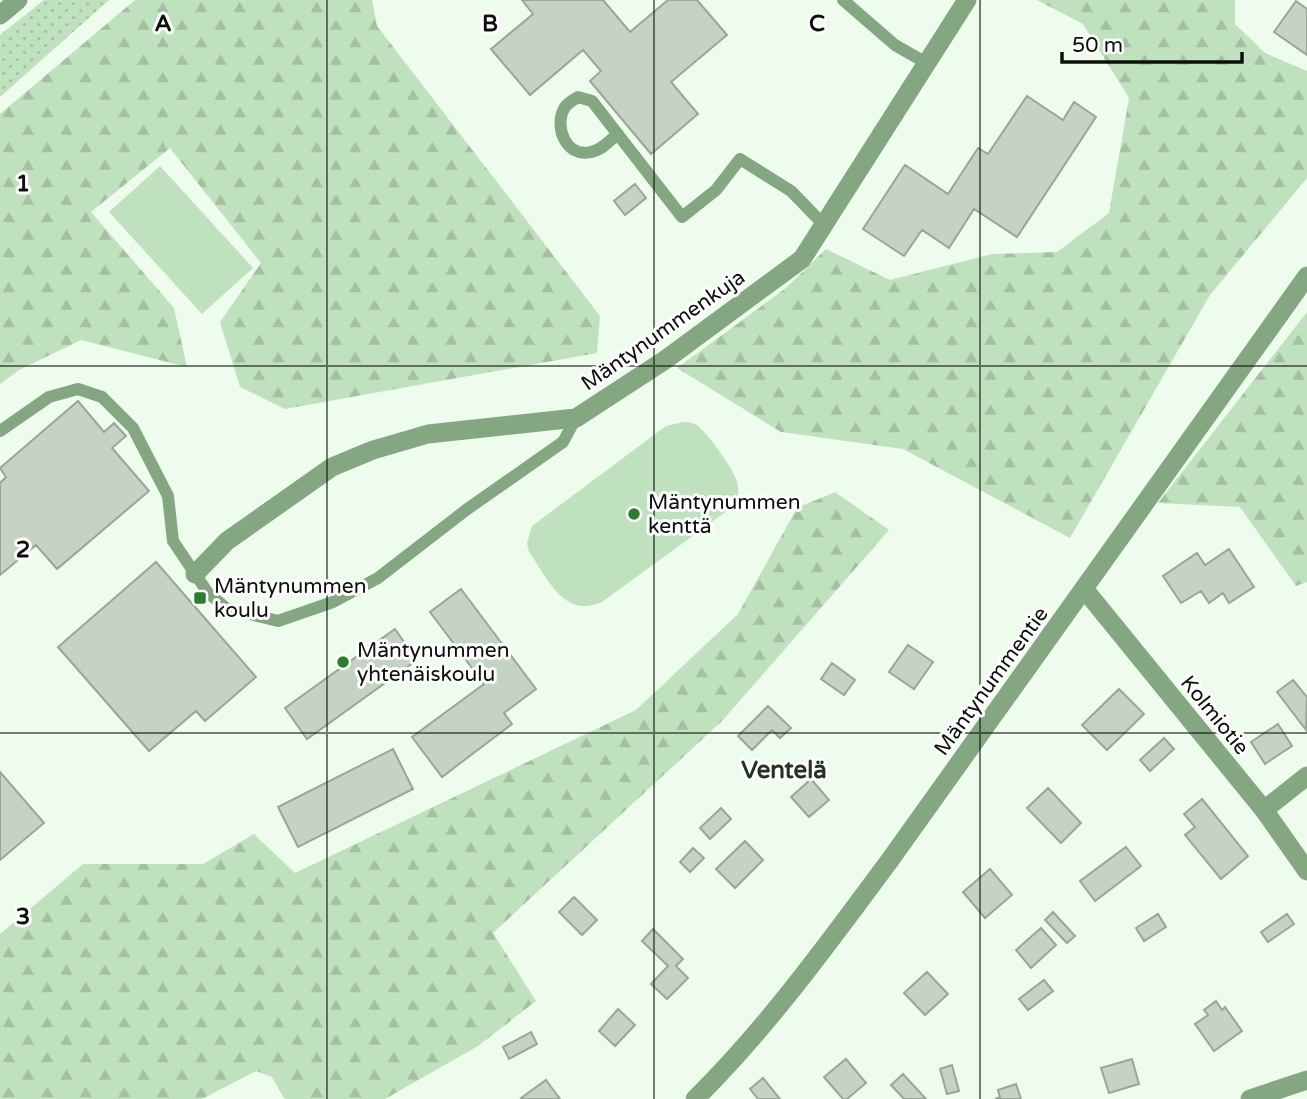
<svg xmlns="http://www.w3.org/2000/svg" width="1307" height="1099" font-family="'Varela Round',sans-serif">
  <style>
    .grass { fill: url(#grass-dots) }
    .forest { fill: url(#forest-firs) }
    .pitch { fill: #c0e1bd }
    .building { fill: #c4d3c3; stroke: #99a798; stroke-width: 2 }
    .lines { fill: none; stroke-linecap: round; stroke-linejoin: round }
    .service { stroke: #84a782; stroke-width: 12 }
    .minor { stroke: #84a782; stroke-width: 19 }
    .tertiary { stroke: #84a782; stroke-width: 19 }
    .grid { fill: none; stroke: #0b100a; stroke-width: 2; stroke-opacity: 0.55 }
    .poi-dot { fill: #2b7e2b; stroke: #fff; stroke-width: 2.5 }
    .labels { text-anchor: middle; stroke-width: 6; stroke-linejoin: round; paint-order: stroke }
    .street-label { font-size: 21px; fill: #0b100a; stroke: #fff }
    .poi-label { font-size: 21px; fill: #0b100a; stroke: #fff; text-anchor: start }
    .quarter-label { font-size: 24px; font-weight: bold; fill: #253124; stroke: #fff }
    .grid-label { font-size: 23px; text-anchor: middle; font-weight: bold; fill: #0b100a; stroke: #fff; stroke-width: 6; stroke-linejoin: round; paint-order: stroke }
  </style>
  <defs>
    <pattern id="grass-dots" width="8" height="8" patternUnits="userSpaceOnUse" patternTransform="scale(1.75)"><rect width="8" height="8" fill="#c0e1bd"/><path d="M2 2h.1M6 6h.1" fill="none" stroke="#a4c0a1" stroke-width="1.8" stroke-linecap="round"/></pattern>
    <pattern id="forest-firs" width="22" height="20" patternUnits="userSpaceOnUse" patternTransform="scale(1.75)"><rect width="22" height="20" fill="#c0e1bd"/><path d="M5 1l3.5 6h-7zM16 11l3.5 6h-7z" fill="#a4c0a1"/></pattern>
  </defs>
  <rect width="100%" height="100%" fill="#edfcec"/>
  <path class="grass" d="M44,0H109L0,97V35Z"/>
  <path class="forest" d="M135,0H372L377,26L600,316L597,353L285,409L240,387L220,322L261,263L170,148L91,212L174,308L187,367L81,340L19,370L0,384V114Z
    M1037,0H1235V24L1265,53L1307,71V178L1210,295L1070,538L903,449L781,432L677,368L786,288L826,249L890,280L992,254L1057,252L1109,213L1129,98L1083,24Z
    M1307,312V582L1296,586L1240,507L1158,503Z
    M835,492L889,530L722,721L493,933L536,1001L478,1046L385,1099H285L272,1077L256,1071L202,1099H0V934L83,864H203L254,834L295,873L636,710L738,614L797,508Z"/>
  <path class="pitch" d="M160,166L253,268L202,314L109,212Z
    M684,422C688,422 692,423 695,424C706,430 735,471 737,482C740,493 737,500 731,508L602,602C564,619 548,579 529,552L527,543L532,526L666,426Z"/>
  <path class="building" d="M522,0H603L630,32L668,0H697L727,35L671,82L698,114L651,154L590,81L601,71L583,50L530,95L491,49L533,14Z
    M1296,1L1307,9V55L1274,32Z
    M1027,96L1063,120L1074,102L1096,117L1017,237L974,209L949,248L922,230L904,256L863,229L905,165L948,194L978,148L988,154Z
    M635,184L646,198L625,215L614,201Z
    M78,401L104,432L114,423L126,436L112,448L149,491L57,569L36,545L0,575V483L6,477L0,468Z
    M1229,549L1254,587L1229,603L1223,593L1209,603L1201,591L1181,603L1163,576L1197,553L1205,565Z
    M156,562L256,677L205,721L196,711L149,751L58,647Z
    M461,589L536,689L504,713L512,724L442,777L412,737L484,684L430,612Z
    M395,629L417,660L307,739L285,708Z
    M908,645L933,662L914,689L889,672Z
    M832,663L855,680L844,695L821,679Z
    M1293,680L1307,697L1306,730L1277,692Z
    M1119,689L1144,714L1107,750L1082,725Z
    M768,706L791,728L780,738L772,730L752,750L738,736Z
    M1278,724L1292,746L1265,764L1251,742Z
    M1164,738L1174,749L1150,771L1140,760Z
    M393,749L413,789L298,847L278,807Z
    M0,772L44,823L0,860Z
    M811,779L829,800L809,817L791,797Z
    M1048,788L1081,823L1061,843L1027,808Z
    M1202,799L1248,856L1221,879L1185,835L1195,827L1184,814Z
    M721,808L731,819L710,839L700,828Z
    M745,841L763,860L735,888L716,869Z
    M1126,847L1141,866L1095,901L1080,881Z
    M693,848L704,858L690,872L680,862Z
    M990,869L1012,895L985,918L963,892Z
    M574,897L597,920L582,935L559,912Z
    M1053,912L1075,936L1067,943L1045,920Z
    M1158,914L1166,927L1144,941L1136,928Z
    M1287,914L1294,924L1268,942L1261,932Z
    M1041,928L1056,945L1031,968L1016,950Z
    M653,929L683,959L676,966L688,978L667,999L651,984L668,966L642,941Z
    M927,972L948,994L925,1015L904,993Z
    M1044,980L1053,991L1028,1010L1019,999Z
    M1216,1001L1222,1010L1225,1007L1242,1031L1214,1051L1195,1024L1208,1015L1204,1010Z
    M618,1009L635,1025L615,1046L599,1031Z
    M531,1032L537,1044L509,1059L503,1047Z
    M846,1059L866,1083L847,1099H843L824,1077Z
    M1132,1059L1139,1084L1109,1093L1101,1068Z
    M952,1065L959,1091L947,1094L940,1069Z
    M903,1074L926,1099H904L891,1085Z
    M763,1078L780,1099H758L750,1089Z
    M546,1080L560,1099H522L521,1098Z
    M1016,1084L1021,1099H995L1000,1097L998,1090Z"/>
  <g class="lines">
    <path class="service" d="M843,0L895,45L928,64
      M618,134C609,141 602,150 591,152C566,158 553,126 565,107C568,103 573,100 578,97L592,101L682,217L716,190L740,159L791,191L824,225
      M0,431L49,397L78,389L102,397L133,428L168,496L173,541L208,593L226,608L278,621L333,602L378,578L466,510L563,442L576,418"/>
    <path class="minor" d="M195,574L227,541L332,467L373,450L428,434L576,418L665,360L802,259L967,0
      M1085,590L1264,810L1307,871
      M1264,810L1307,776
      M1250,1099L1307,1080"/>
    <path class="tertiary" d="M0,15L18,0
      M695,1099C768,1027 829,942 890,860L1307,276"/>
  </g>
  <path class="grid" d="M327,0V1099M654,0V1099M980,0V1099M0,366H1307M0,733H1307"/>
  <g class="poi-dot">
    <circle cx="634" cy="514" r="7"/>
    <rect x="193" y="591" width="14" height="14" rx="3.5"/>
    <circle cx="343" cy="662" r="7"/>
  </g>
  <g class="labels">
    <g class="street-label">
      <text transform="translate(663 330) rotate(-35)" y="7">Mäntynummenkuja</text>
      <text transform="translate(991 681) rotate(-54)" y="7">Mäntynummentie</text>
      <text transform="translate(1215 715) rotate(51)" y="7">Kolmiotie</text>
    </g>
    <g class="poi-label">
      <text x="648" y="509">Mäntynummen<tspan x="648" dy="24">kenttä</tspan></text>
      <text x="214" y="593">Mäntynummen<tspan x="214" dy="24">koulu</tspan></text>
      <text x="357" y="657">Mäntynummen<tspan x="357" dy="24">yhtenäiskoulu</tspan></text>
    </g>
    <g class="quarter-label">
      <text x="784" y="778">Ventelä</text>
    </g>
  </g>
  <g class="grid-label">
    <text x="163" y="31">A</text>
    <text x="490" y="31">B</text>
    <text x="817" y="31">C</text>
    <text x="23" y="191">1</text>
    <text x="23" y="557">2</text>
    <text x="23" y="924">3</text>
  </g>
  <path d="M1062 52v10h180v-10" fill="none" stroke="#0b100a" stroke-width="3.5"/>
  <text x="1072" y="52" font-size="21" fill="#0b100a" stroke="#ffffff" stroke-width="5" paint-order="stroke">50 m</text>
</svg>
